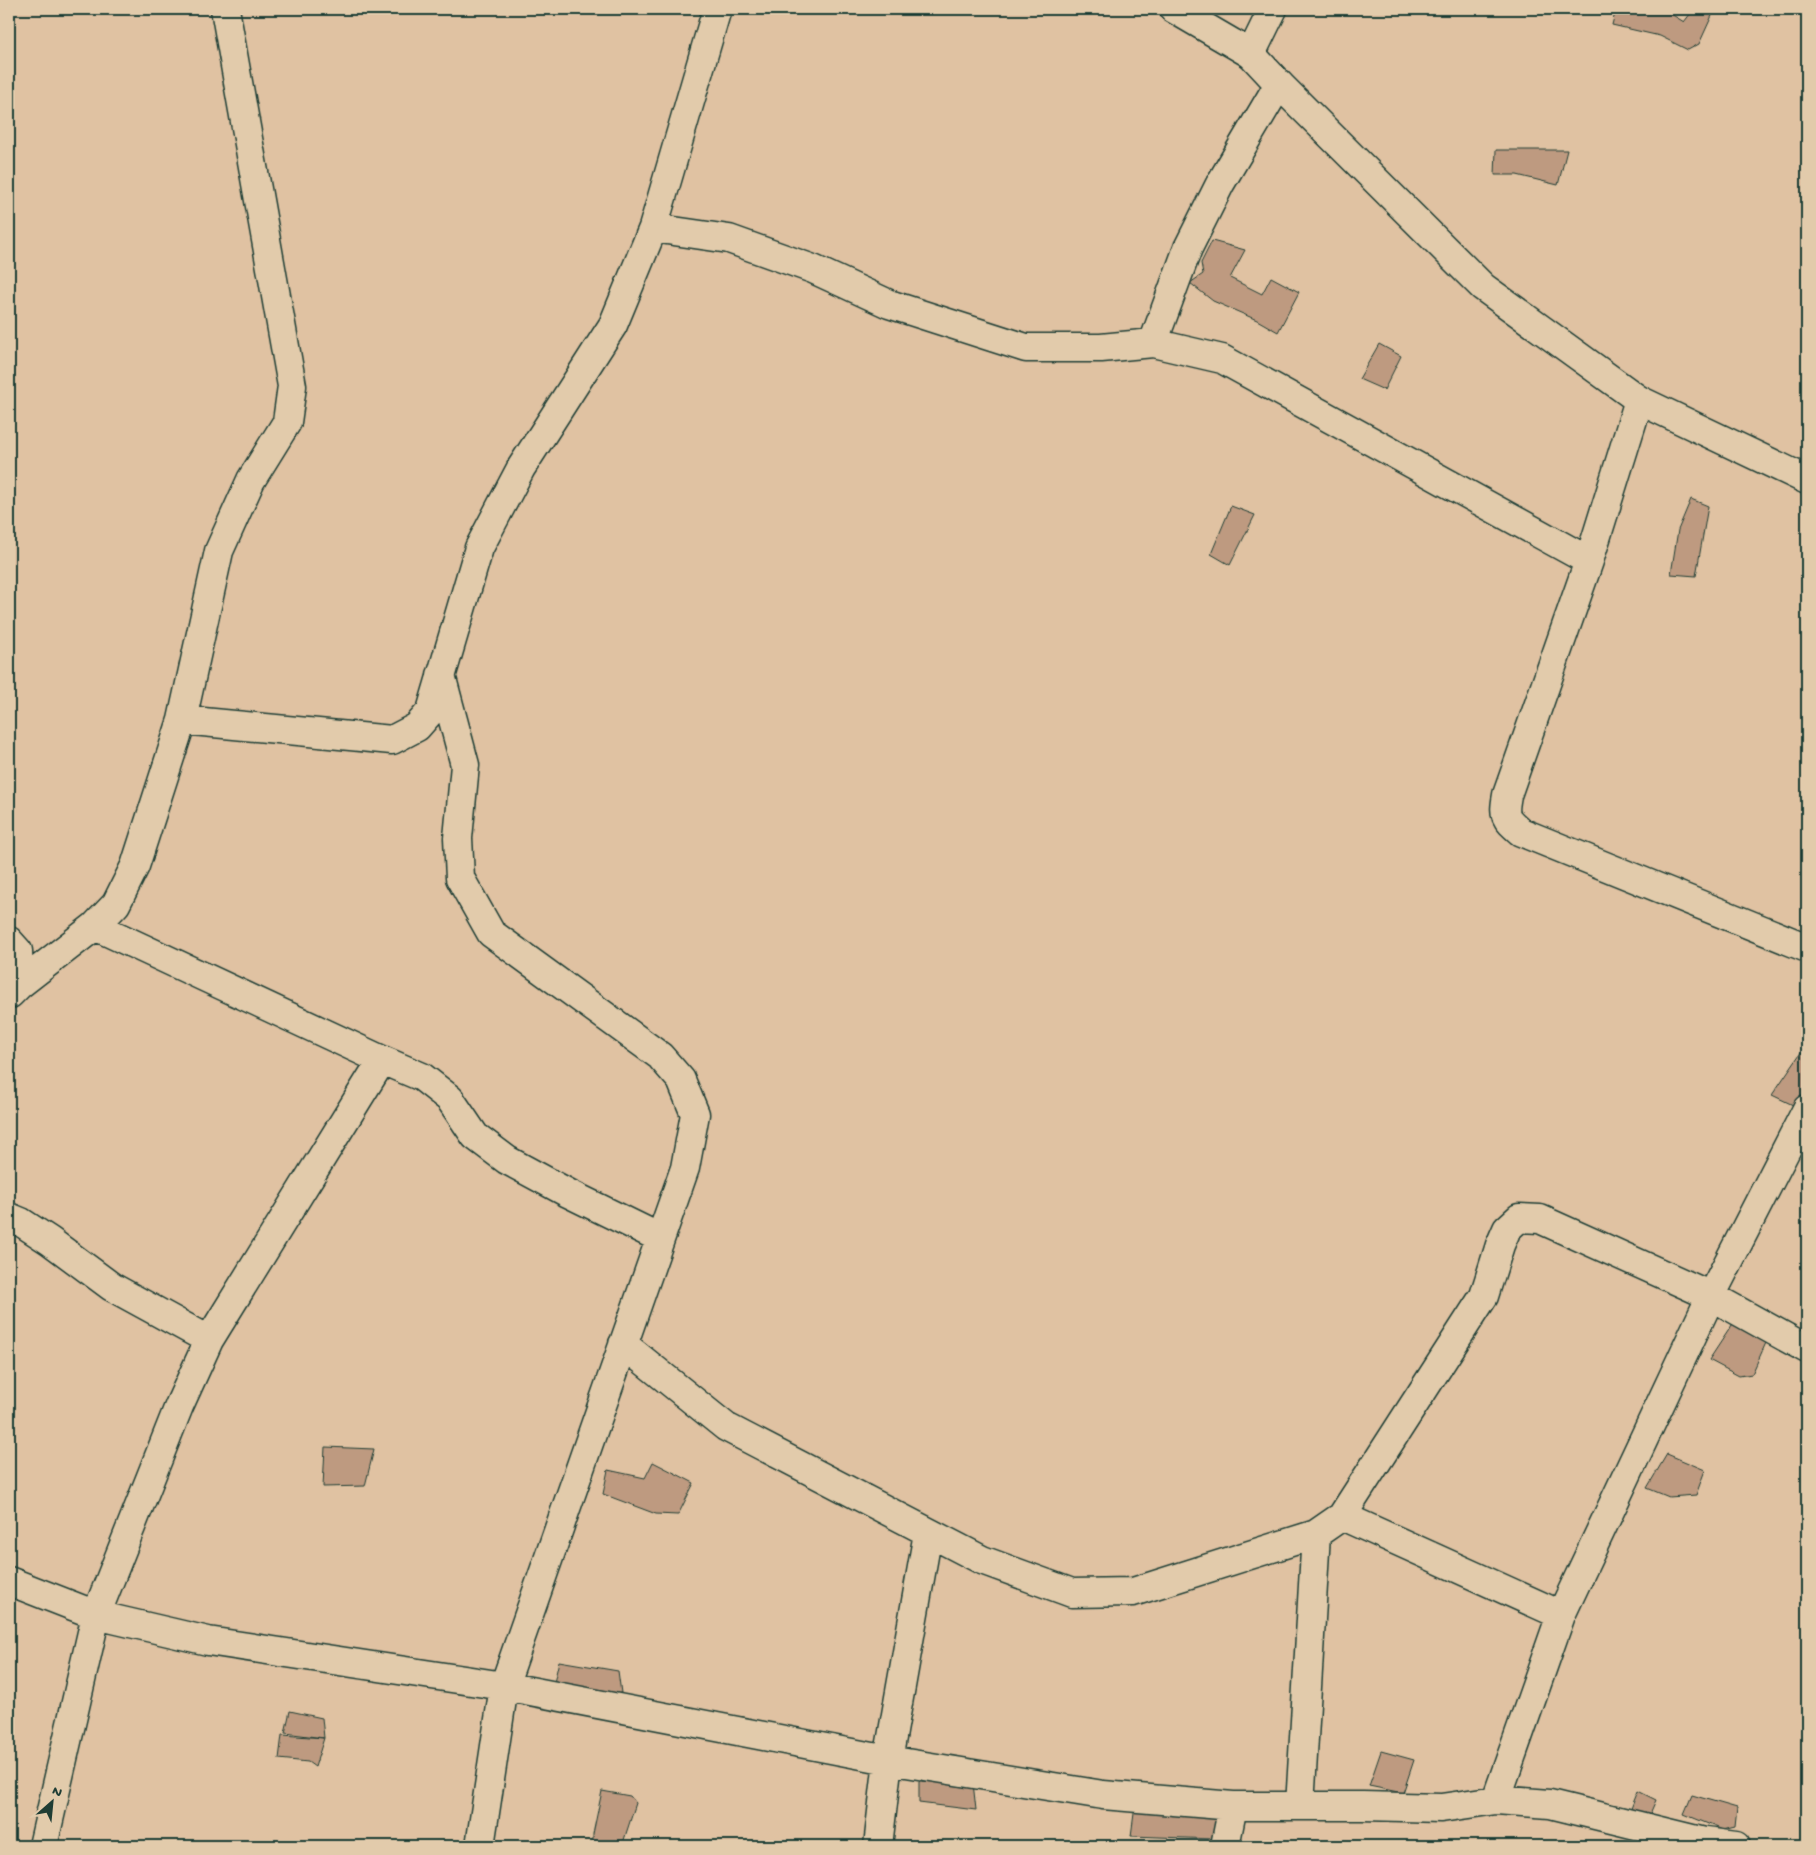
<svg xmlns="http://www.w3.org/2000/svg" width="1816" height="1855" font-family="'Gochi Hand',sans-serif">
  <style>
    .building { fill: #be9a80; stroke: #1f3d34 }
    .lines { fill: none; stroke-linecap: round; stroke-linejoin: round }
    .street-casing { stroke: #1f3d34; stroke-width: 31 }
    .secondary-casing { stroke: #1f3d34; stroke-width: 31 }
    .street { stroke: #e2cbab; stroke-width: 28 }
    .secondary { stroke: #e2cbab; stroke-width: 28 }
  </style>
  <rect width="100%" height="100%" fill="#e0c2a2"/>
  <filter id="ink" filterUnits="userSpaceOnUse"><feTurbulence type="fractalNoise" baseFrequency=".02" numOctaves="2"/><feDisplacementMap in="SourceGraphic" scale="10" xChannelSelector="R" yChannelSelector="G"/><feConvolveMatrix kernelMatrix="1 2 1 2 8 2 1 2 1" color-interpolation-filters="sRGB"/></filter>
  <g filter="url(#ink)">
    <path class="building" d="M1616,9H1639L1643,11V9H1668L1671,14L1684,22L1694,9H1715L1699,44L1688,50L1660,36L1612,25Z
      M1496,150H1567L1558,185L1517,175H1495Z
      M1212,241L1245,250L1230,278L1262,294L1271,277L1299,292L1278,332L1257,320L1213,301L1190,283L1203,274L1201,263Z
      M1379,344L1401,356L1384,390L1359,379Z
      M1691,499L1708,506L1696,576L1671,574L1678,530Z
      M1231,506L1255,515L1230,565L1211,554Z
      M1804,1048L1807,1049V1093L1793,1105L1772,1095Z
      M1736,1319L1769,1336L1752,1374L1739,1376L1709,1360Z
      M325,1447L374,1449L365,1486L323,1487Z
      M1667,1454L1705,1470L1696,1495L1669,1497L1647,1488Z
      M653,1462L694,1483L678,1515L656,1514L603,1494L608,1470L645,1478Z
      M559,1661L618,1671L621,1693L610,1695L553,1687Z
      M290,1711L322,1718L324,1738L285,1733Z
      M282,1735L324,1738L315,1767L308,1762L279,1759Z
      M1381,1751L1414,1760L1403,1793L1369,1786Z
      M919,1781L973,1783L976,1810L919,1803Z
      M602,1791L630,1796L636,1803L622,1846H593V1834Z
      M1638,1791L1656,1800L1649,1816L1630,1811Z
      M1692,1795L1737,1808L1735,1827L1723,1830L1684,1814Z
      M1135,1806L1219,1814L1213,1839L1131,1836Z"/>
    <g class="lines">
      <defs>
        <path id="street" d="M1251,54L1273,9
          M653,228L729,239L813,269L889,304L1026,348H1101L1153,343L1222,359L1589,561
          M1153,343L1188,248L1220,184L1279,84
          M1639,400L1589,561L1507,795C1503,817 1505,818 1521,832L1807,948
          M441,675L465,765L458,838L460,878L491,933L660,1056L681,1080L695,1114L685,1168L504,1686L480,1846
          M182,720L392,740L417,727L431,711L479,548L521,468L613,325L653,228L717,9
          M95,926L382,1060L422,1077L450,1099L475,1136L507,1160L568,1193L660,1238
          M9,941L18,951L19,985L10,994
          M19,985L95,926L116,904L135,866L182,720L219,551L251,480L287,422L292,386L225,9
          M9,1217L21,1222L50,1241L112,1287L209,1340
          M623,1344L726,1427L982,1560L1072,1593L1133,1592L1316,1534L1342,1516L1484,1296L1500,1245L1507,1229L1519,1218L1540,1219L1711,1296L1807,1349
          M1342,1516L1561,1615
          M9,1581L96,1615L208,1641L504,1686L888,1760L1103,1795L1233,1806H1363L1441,1808L1496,1800L1550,1804L1705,1842L1736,1846
          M1496,1800L1561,1615L1711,1296L1807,1109
          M1300,1806L1316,1534
          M43,1846L96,1615L179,1406L209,1340L382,1060
          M878,1846L888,1760L928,1533
          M1225,1846L1233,1806"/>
        <path id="secondary" d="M1174,9L1251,54L1279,84L1483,287L1639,400L1807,480"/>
      </defs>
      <use href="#street" class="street-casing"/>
      <use href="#secondary" class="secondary-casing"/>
      <use href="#street" class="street"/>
      <use href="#secondary" class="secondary"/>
    </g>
  </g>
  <rect width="1816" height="1855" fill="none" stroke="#e2cbab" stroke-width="30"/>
  <rect x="15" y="15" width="1786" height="1825" fill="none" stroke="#1f3d34" stroke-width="2" filter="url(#ink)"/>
  <g transform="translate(52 1802) rotate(27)" stroke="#e2cbab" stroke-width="4" paint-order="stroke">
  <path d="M0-4L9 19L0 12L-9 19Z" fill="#1f3d34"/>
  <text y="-8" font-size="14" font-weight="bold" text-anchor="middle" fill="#1f3d34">N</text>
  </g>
</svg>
